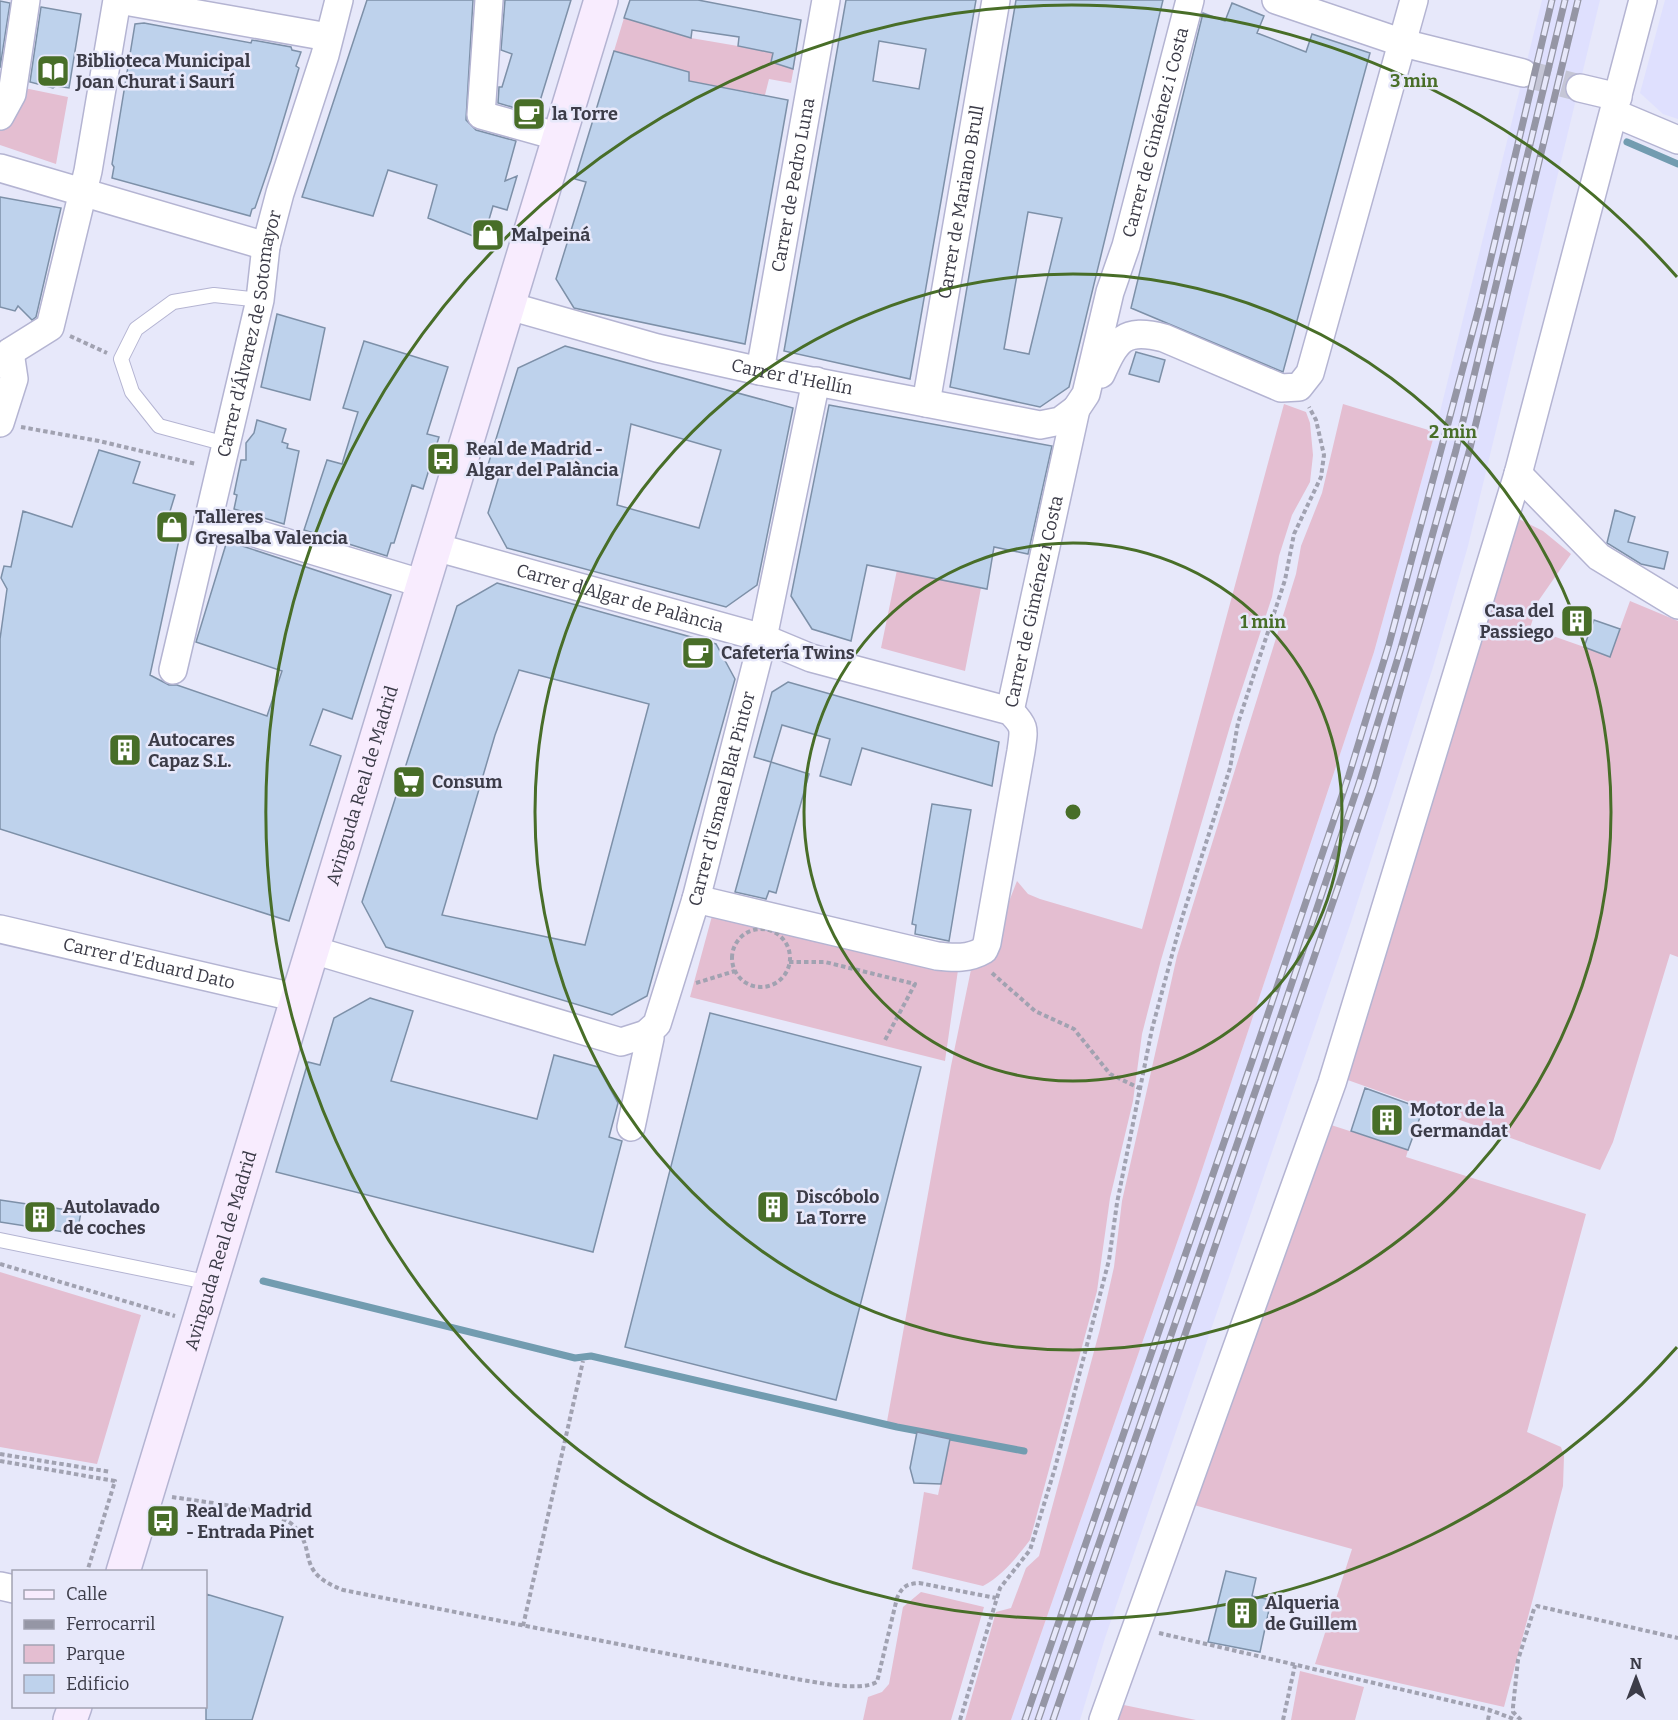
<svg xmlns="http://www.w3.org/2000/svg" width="1678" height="1720" font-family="Bitter,serif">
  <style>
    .built { fill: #dfe0fe }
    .green { fill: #e4bed1 }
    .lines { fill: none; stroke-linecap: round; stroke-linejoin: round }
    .stream { stroke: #729cb0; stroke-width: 7 }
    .building { fill: #bed2ec; stroke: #7d90a8; stroke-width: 1.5; fill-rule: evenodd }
    .street-tunnel { stroke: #c5c6d6; stroke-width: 27; stroke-dasharray: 27 14; stroke-linecap: butt }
    .lane-casing { stroke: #b4b4d2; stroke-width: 16 }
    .street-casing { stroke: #b4b4d2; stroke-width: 30 }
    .secondary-casing { stroke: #b4b4d2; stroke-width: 36 }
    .path { stroke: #a1a2b1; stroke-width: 4; stroke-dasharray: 4.5 3; stroke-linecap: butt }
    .lane { stroke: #fff; stroke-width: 14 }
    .street { stroke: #fff; stroke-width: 27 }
    .secondary { stroke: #f8ecfe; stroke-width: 33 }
    .rail-casing { stroke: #9596a5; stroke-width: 7 }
    .rail { stroke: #e7e8fa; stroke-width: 4.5; stroke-dasharray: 14; stroke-linecap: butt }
    .ring { fill: none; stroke: #486e28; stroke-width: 3 }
    .labels { text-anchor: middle; stroke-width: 5; stroke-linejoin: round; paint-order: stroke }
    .poi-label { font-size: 18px; font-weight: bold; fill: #3c3c48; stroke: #e7e8fa; text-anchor: start }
    .street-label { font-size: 18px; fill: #3c3c48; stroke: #e7e8fa }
    .centre { fill: #486e28; stroke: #e7e8fa; stroke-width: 3 }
    .ring-label { font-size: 18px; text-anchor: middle; font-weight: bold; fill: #486e28; stroke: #e7e8fa; stroke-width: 5; stroke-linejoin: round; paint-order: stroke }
  </style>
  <rect width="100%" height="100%" fill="#e7e8fa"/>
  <path class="built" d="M1542,0H1600L1468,546L1433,667L1351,922L1105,1638L1080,1720H1011L1196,1188L1374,652L1435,432Z
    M1665,0H1678V119L1663,114L1640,93Z"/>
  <path class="green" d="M624,18L691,38L796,56L791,83L769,79L765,95L689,81L614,51Z
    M0,83L68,97L56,164L0,145Z
    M1284,404L1306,412L1310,423L1313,455L1310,482L1292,515L1279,556L1272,597L1233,716L1161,960L1142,1034L1133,1101L1110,1198L1097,1291L1030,1540C1016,1558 1003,1575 983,1586L912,1569L924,1492L938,1495L950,1440L886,1427L951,1066L973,960L990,950L1017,881L1028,894L1040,899L1142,929Z
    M1343,404L1435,432L1374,652L1196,1188L1011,1720H965L996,1612L1011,1608L1026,1568L1039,1556L1100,1329L1114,1267L1122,1201L1177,956L1296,574L1301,546L1322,493Z
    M1519,519L1543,531L1571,554L1539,600L1530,628L1610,656L1630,601L1678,621V957L1670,954L1613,1142L1600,1170L1342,1078L1512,533Z
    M897,570L981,588L965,671L881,648Z
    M712,916L958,970L945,1061L690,997Z
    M1328,1124L1408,1150L1406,1157L1586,1214L1527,1432L1561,1447L1564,1456L1563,1486L1504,1707L1315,1664L1352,1549L1194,1505Z
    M0,1272L141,1315L97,1464L0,1447Z
    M921,1592L984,1607L951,1720H863L868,1697L882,1692L889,1684L903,1607Z
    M1300,1671L1364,1687L1355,1720H1291Z
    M1119,1704L1196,1720H1114Z"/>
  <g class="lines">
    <path class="stream" d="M1627,142L1678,164
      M263,1281L575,1358L591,1356L897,1427L1024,1451"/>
  </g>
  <path class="building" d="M367,0H473L466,120L476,130L516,141L505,181L517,176L507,210L493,206L483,240L428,218L437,185L388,170L373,216L302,197Z
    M505,0H571L536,114L498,103L499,87H502L512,54L501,50Z
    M630,0H698L801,20L793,69L771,62L773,53L738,46L739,37L692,30L691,38L624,18Z
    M846,0H976L910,379L784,351ZM879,41L926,49L919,89L873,81Z
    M1016,0H1163L1069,387L1040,407L950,387ZM1028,212L1062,218L1029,354L1004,349Z
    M0,1L10,3L0,68Z
    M1232,3L1264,16L1257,33L1306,52L1312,34L1370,53L1283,372L1131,308L1203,13L1225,21Z
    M41,7L81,14L69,88L56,86L53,88L30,82Z
    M144,23L251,43L252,40L291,47L292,50L301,52L296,66L299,68L271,161L255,208L252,209L250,216L112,178L114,167L112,164L135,24Z
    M614,51L689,72V81L788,100L745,344L574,308L556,279L586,182L575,179Z
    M0,197L61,208L36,317L32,320L18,306L15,311L0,307Z
    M277,314L325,328L310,400L261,387Z
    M364,341L448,367L427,434L439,437L423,489L412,485L394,543H391L387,556L304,530L327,460L342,464L358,412L343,408Z
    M565,346L793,408L757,585L726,607L507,548L488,513L500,473L487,468L518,368ZM631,424L721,450L699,528L617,505Z
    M1136,352L1165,360L1159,382L1129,374Z
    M829,405L1052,446L1028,554L994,547L987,589L867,565L851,641L812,629L791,596Z
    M257,420L286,429L282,442L288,444L287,448L299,451L284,524L234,509L237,495L234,494L241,460H246V443L254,433Z
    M99,450L140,462L133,483L175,495L167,521L182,526L150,675L169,685H177L267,716L282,671L196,642L227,541L391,595L352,719L323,709L310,745L341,756L289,921L0,829V639L7,589L1,578L4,566L11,567L23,511L72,527Z
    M1615,510L1635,517L1628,542L1668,552L1664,569L1641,564L1607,543Z
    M497,583L716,644L735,679L647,996L612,1015L386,947L362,902L457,606ZM519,670L649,704L585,945L442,915L495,735Z
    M1594,620L1620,629L1610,657L1584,647Z
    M788,682L999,742L992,786L862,748L851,785L820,776L830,739L782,725L771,762L754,757L772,692Z
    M771,762L809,774L776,893L769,891L766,899L735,892Z
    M932,804L971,810L949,941L915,934L916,925L912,924Z
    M370,998L413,1011L391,1081L537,1119L554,1055L598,1067L618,1103L609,1137L622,1141L593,1252L276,1172L308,1062L320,1065L334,1018Z
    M710,1013L921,1067L836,1400L625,1347Z
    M1365,1088L1423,1109L1408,1150L1351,1131Z
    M0,1200L81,1212L77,1234L0,1222Z
    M917,1432L950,1439L941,1484L914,1483L910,1468Z
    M1226,1571L1256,1578L1252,1596L1271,1600L1260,1652L1208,1642Z
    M206,1594L283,1617L252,1720H206Z"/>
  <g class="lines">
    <path class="street-tunnel" d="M1523,73L1580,88"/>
    <defs>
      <path id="lane" d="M226,444L159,426L132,392L121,359L136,329L173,302L214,295L260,300
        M0,1240L211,1283"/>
      <g id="street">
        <path d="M119,0L328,37"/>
        <path d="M489,0L481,115L560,137"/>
        <path d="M1276,0L1403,43L1523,73"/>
        <path d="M1580,88L1618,97"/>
        <path d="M1614,113L1678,140"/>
        <path d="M0,116L12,94L26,0"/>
        <path d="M0,168L266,246"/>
        <path id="s1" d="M509,306L657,348L760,371L1040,425L1060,421L1076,409"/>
        <path d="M10,352L50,327L88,171L117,0"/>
        <path id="s2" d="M760,371L826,0"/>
        <path d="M1101,374C1116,341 1123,327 1164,338L1281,388L1299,387L1310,373L1414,0"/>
        <path id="s3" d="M926,403L996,0"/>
        <path d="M0,423L14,379L10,352"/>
        <path d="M1518,474L1599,557L1678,605"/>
        <path d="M208,519L424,584"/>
        <path id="s4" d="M435,547L763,638L811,658L1010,711C1026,727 1024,729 1021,751L987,943L984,950C969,959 954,958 937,956L696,899"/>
        <path id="s5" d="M173,670L260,300L266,246L280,193L325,55L339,0"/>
        <path id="s6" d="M1010,711L1076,409L1086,394L1110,292L1126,246L1190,0"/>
        <path id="s7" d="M0,929L298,998"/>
        <path id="s8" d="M313,950L621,1042L646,1034L657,1024L696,899L763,638L816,381"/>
        <path d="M631,1127L650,1038L646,1034"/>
        <path d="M0,1586L14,1589"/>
        <path d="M1103,1720L1332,1083L1518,474L1643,0"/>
      </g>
      <g id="secondary">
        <path id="s9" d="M123,1572L601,0"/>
        <path d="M70,1720L75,1706"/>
      </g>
    </defs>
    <use href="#lane" class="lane-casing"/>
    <use href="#street" class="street-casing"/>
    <use href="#secondary" class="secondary-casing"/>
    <path class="path" d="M70,336L107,353
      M21,427L99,441L196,464
      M732 958a29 29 0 1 1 58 0a29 29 0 1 1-58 0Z
      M789,962H825L915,984L884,1042
      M992,973L1035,1011L1074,1029L1110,1074L1141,1089
      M696,983L735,971
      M0,1264L175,1316
      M0,1454L111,1472
      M0,1461L115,1481L87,1572
      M172,1497C197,1501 277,1510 293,1525C319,1551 293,1571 343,1590L796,1679C817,1682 859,1692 877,1682L897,1598C902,1587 906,1584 919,1583L996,1598
      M523,1626L583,1361
      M1159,1633L1490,1710L1516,1720
      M960,1720L1000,1588L1030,1550L1055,1468L1109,1260L1117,1203L1152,1029L1182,918L1230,768L1238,723L1285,580L1294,534L1321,477L1324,455L1316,420L1309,407
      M1283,1720L1295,1665
      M1488,1720L1490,1710
      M1521,1720L1513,1712V1707L1518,1660L1534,1609L1537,1606L1678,1638"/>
    <use href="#lane" class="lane"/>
    <use href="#street" class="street"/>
    <use href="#secondary" class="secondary"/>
    <defs>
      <path id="rail" d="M1025,1720L1251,1064L1349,775L1389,644L1480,304L1552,0
        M1038,1720L1263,1069L1360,780L1401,648L1456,450L1565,0
        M1053,1720L1373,785L1469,452L1578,0"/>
    </defs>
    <use href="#rail" class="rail-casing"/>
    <use href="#rail" class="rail"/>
  </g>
  <g class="ring">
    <circle cx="1073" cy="812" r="269"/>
    <circle cx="1073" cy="812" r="538"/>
    <path d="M1677 1347A807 807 0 1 1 1677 277"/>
  </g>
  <defs>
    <symbol id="library-square" viewBox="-11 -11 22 22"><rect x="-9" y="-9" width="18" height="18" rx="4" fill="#486e28" stroke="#e7e8fa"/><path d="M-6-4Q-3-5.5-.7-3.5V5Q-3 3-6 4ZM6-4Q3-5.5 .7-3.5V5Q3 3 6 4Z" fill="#fff"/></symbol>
    <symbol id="cafe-square" viewBox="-11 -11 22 22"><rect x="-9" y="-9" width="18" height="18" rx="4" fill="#486e28" stroke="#e7e8fa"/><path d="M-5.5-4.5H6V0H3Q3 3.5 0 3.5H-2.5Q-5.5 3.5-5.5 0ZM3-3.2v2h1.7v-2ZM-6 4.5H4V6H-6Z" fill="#fff"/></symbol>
    <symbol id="shop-square" viewBox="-11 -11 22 22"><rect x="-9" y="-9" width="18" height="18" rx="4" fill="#486e28" stroke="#e7e8fa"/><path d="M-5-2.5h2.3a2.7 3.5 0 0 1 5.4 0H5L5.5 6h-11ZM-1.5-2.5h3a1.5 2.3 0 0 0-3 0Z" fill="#fff"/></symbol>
    <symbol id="bus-square" viewBox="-11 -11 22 22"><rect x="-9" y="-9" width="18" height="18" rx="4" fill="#486e28" stroke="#e7e8fa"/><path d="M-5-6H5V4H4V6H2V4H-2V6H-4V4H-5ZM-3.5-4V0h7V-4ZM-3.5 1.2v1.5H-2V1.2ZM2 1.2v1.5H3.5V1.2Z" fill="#fff"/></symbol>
    <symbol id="building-square" viewBox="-11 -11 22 22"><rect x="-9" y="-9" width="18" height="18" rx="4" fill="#486e28" stroke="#e7e8fa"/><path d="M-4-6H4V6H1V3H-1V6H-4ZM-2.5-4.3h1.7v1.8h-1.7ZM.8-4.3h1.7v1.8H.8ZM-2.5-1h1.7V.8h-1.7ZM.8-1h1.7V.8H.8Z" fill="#fff"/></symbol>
    <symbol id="supermarket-square" viewBox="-11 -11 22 22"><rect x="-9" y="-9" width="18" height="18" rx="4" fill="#486e28" stroke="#e7e8fa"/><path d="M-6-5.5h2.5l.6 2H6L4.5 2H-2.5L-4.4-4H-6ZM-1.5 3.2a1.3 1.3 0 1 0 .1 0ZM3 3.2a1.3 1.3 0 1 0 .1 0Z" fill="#fff"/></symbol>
  </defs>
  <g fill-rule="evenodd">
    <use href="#library-square" x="34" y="52" width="38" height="38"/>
    <use href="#cafe-square" x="510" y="95" width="38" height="38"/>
    <use href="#shop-square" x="469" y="216" width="38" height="38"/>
    <use href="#bus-square" x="424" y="440" width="38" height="38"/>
    <use href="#shop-square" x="153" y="508" width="38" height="38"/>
    <use href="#building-square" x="1558" y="602" width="38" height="38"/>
    <use href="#cafe-square" x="679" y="634" width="38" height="38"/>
    <use href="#building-square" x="106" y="731" width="38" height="38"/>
    <use href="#supermarket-square" x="390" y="763" width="38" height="38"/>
    <use href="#building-square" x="1368" y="1101" width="38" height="38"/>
    <use href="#building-square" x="754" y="1188" width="38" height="38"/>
    <use href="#building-square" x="21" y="1198" width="38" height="38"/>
    <use href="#bus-square" x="144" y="1502" width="38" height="38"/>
    <use href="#building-square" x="1223" y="1594" width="38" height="38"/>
  </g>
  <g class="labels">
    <g class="poi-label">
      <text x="76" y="67">Biblioteca Municipal<tspan x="76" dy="21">Joan Churat i Saurí</tspan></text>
      <text x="552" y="120">la Torre</text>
      <text x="511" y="241">Malpeiná</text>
      <text x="466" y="455">Real de Madrid -<tspan x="466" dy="21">Algar del Palància</tspan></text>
      <text x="195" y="523">Talleres<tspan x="195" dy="21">Gresalba Valencia</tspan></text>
      <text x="1554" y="617" text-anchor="end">Casa del<tspan x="1554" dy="21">Passiego</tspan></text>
      <text x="721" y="659">Cafetería Twins</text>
      <text x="148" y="746">Autocares<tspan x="148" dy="21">Capaz S.L.</tspan></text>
      <text x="432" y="788">Consum</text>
      <text x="1410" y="1116">Motor de la<tspan x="1410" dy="21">Germandat</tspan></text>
      <text x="796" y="1203">Discóbolo<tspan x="796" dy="21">La Torre</tspan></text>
      <text x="63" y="1213">Autolavado<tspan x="63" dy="21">de coches</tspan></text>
      <text x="186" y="1517">Real de Madrid<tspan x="186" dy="21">- Entrada Pinet</tspan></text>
      <text x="1265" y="1609">Alqueria<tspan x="1265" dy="21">de Guillem</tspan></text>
    </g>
    <g class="street-label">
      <text dy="6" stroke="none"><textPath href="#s6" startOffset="598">Carrer de Giménez i Costa</textPath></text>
      <text dy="6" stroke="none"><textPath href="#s2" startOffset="189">Carrer de Pedro Luna</textPath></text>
      <text dy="6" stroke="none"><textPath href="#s3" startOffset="204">Carrer de Mariano Brull</textPath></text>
      <text dy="6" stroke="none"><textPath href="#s5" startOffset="345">Carrer d'Álvarez de Sotomayor</textPath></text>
      <text dy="6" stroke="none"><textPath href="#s1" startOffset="292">Carrer d'Hellín</textPath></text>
      <text dy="6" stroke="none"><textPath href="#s4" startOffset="192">Carrer d'Algar de Palància</textPath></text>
      <text dy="6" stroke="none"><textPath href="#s6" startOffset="112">Carrer de Giménez i Costa</textPath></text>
      <text dy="6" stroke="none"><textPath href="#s9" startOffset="822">Avinguda Real de Madrid</textPath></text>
      <text dy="6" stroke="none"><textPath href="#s8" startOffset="597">Carrer d'Ismael Blat Pintor</textPath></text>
      <text dy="6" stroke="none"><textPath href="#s7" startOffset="153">Carrer d'Eduard Dato</textPath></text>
      <text dy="6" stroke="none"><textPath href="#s9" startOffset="336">Avinguda Real de Madrid</textPath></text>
    </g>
  </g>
  <circle cx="1073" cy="812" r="9" class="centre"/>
  <g class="ring-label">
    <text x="1414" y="87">3 min</text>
    <text x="1453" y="438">2 min</text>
    <text x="1263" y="628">1 min</text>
  </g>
  <rect x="12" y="1570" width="195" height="138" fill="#e7e8fa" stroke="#a3a3b3" stroke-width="1.5"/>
  <rect x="24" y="1590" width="30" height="9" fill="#f8ecfe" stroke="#a3a3b3" stroke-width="1.5"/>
  <text x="66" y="1600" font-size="18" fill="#3c3c48">Calle</text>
  <rect x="24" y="1620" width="30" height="9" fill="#9596a5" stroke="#a3a3b3" stroke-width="1.5"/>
  <text x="66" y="1630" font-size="18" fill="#3c3c48">Ferrocarril</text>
  <rect x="24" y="1645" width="30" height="18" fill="#e4bed1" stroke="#a3a3b3" stroke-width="1.5"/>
  <text x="66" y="1660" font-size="18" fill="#3c3c48">Parque</text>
  <rect x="24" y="1675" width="30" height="18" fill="#bed2ec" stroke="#a3a3b3" stroke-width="1.5"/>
  <text x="66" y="1690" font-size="18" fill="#3c3c48">Edificio</text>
  <g transform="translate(1636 1678)" stroke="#e7e8fa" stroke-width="4.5" paint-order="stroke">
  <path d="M0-4.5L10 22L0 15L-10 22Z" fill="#3c3c48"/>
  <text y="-9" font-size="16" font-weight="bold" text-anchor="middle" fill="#3c3c48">N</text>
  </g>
</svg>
